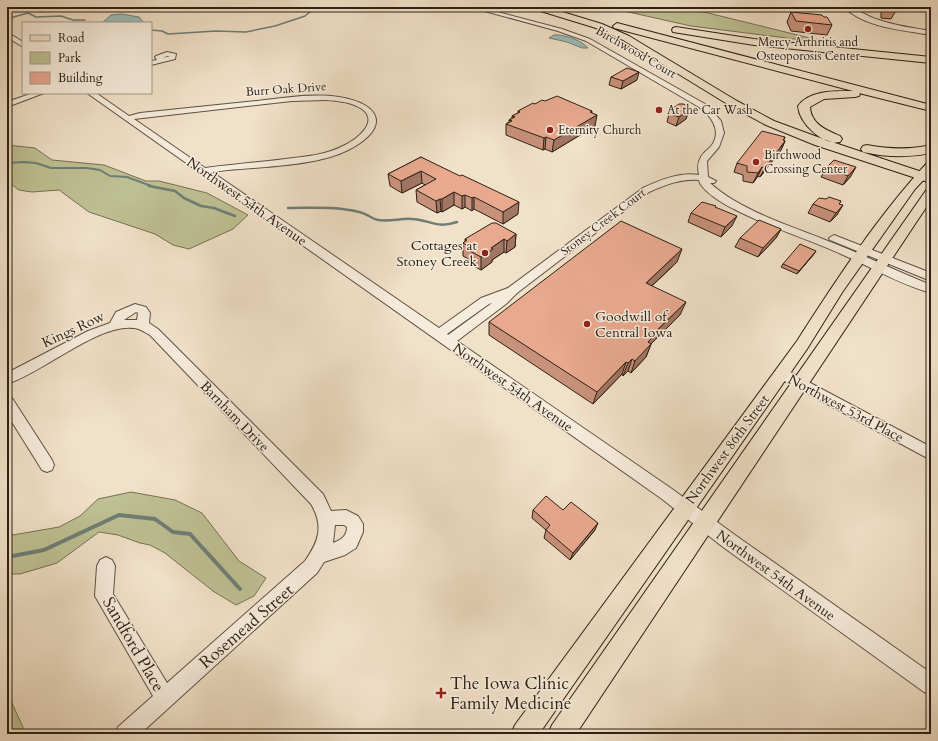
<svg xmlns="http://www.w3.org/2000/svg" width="938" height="741" font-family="Cardo,serif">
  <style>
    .green { fill: #bec193; stroke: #767054 }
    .water { fill: #9bbdb9; stroke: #6f7e77 }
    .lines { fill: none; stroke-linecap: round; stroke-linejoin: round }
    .stream-far3 { stroke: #6f7e77; stroke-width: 1.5 }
    .stream-far2 { stroke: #6f7e77; stroke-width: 2 }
    .stream-far1 { stroke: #6f7e77; stroke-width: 2.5 }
    .stream { stroke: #6f7e77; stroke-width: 4 }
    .minor-casing { stroke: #5e5041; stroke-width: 2 }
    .major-casing { stroke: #2d2014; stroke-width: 2 }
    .highway-casing { stroke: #2d2014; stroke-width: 2 }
    .minor { fill: #f6ecdc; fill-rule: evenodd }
    .major { fill: #f1e1c9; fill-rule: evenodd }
    .highway { fill: #f1e1c9; fill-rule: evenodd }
    .wall { fill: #c8917b; stroke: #2d2014 }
    .shaded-wall { fill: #a27664; stroke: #2d2014 }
    .building { fill: #e8a98f; stroke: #2d2014 }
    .poi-dot { fill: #8f2418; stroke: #f6ecdc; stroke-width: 1.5 }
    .labels { text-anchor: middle; stroke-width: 3; stroke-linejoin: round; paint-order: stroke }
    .far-poi-label { font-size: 12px; fill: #2d2014; stroke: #f6ecdc; text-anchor: start }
    .far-street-label { font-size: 12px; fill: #2d2014; stroke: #f6ecdc }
    .street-label { font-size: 14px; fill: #2d2014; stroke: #f6ecdc }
    .poi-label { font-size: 14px; fill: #2d2014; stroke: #f6ecdc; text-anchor: end }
    .near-street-label { font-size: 17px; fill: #2d2014; stroke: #f6ecdc }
    .near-poi-label { font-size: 17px; fill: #2d2014; stroke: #f6ecdc; text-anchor: start }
  </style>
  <rect width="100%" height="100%" fill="#f1e1c9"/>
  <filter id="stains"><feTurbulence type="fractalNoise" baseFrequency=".005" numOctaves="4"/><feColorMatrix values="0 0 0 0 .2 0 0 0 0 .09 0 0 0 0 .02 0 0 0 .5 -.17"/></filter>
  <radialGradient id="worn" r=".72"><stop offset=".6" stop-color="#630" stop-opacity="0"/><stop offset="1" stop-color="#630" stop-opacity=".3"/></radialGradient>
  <path class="green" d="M606,7H684L834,44L691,26Z
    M7,145L35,148L52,160L104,165L146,181H159L207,193L248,215L233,229L189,249L173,245L155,234L89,212L59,190L32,192L19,190L7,181Z
    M131,492L175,500L202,513L239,561L266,578L254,596L236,605L213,591L165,553L150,545L140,543L118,535L99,532L57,563L20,574H7V536L59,527L80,516L98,499Z
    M7,692L26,734H7Z"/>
  <path class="water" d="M121,14L139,17L144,23H102L111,15Z
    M554,35C564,34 581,40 588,48H582L567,42L549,38Z"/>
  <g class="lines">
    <path class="stream-far3" d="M7,15L10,18L28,13L36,17L61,16L73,20H85
      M151,30L162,31L168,34L216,31L246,32L275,26L305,16L316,7"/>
    <path class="stream-far2" d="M7,163L24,162L36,163L51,168H87L100,170L110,176L127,177L154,187"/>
    <path class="stream-far1" d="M149,186L175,191L184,198L201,206L214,208L235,216
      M288,208C311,208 336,206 359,212C366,213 372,219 378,220C390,222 401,218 412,219C431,220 436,229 457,222"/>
    <path class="stream" d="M7,557L44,550L119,515L155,519L173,532L190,534L240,589"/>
    <defs>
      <path id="minor" d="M470,7H479L562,29L590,39L705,104L715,114L721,121L724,133L719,147L707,161L708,177L716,181L714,183H710C740,211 794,227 833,243C866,256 898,272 931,285V293C899,284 871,267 841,254C806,238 768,227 734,209C725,205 700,190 699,180C682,178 665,185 649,192L517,293L506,304L457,341L672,489L735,535L931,673V695L924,692L723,547L662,499L87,93H96L129,116L140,113C179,109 218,105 257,101C284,98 312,93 339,97C383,104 390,129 348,150C313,168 252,166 212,172L439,328L481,298L508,288L643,188C660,180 680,172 699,175C698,170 697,164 700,159C702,153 708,150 712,145C722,130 711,116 699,107L586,41L558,31ZM326,100C338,101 352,102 362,109C380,122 356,140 343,146C328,154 310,156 293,158C264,162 234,164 205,168L134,119L292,101ZM492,303L448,335L447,334L489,304Z
        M730,7H748C744,10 734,10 730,7Z
        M844,7C856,7 867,17 879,20C896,26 914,28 931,31V35C903,30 865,28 844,7Z
        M7,32L23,42V47L7,37Z
        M167,52L176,54L175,59L151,65V61L157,60L155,57L156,56ZM167,56H170L163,58Z
        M33,93H44L7,107V102Z
        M834,235L931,273V281L830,240L829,238Z
        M135,304L146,307L150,313L149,323L158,329L323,494L331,511L346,510L358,516L363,524V532L356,548L345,555L324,562L317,573L140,734H115L118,727L153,696L95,596L97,566L100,560L106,557L112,560L115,566L113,594L167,683L305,561C319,541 324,526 311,504L150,335C144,332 140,328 133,328C98,324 42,373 7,384V373L88,331L110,323L116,312ZM136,312L138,313L137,320H124ZM335,525H344L347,527C347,536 341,540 333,543Z
        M782,368L931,447V460L777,377L775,373L777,369Z
        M7,397L12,398L52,460L54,465L52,470L47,472L42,470L7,414Z"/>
      <path id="major" d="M931,162V172L915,189L843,291L807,349L539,734H511L515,725L797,341C836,280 878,216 927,163Z
        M931,188V200L576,734H548L552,725L927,189Z"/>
      <path id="highway" d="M533,7H546L602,24L629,36L737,101L774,121L823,139L931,175V183L815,145L766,125L729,105L623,40L596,28L534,9Z
        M617,23L931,105V111L859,93L860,94L859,96L855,97L824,99L810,107C811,124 826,130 840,136L842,139L840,142C823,146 799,123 798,106C810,90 835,91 853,91L614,28L613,26Z
        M676,27L754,39L931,57V63L754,45L673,32L672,30L673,28Z
        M867,145C889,149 909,150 931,145V153C908,158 885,157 863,152L861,149L863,146Z"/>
    </defs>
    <use href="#minor" class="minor-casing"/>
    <use href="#major" class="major-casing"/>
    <use href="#highway" class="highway-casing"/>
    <use href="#minor" class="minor"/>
    <use href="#major" class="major"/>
    <use href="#highway" class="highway"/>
  </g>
  <path class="wall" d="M882,7H898L891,19L881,18V9Z
    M791,12L824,17L832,25L827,35L791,31L787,22Z
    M611,77L637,80L621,89L609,85Z
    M535,104L592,113L595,126L552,152L545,149L543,150L506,135V124L509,122V120L512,118V116L518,113V111Z
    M670,110H689L686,119L676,126L667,122Z
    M784,140L785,141L781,150L760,177L758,176L753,183L743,181V175L734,172L737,163Z
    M421,157L518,214L503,224L474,209L472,211L465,207L462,209L454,205L442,212L441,211L437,213L417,202L416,190L425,185L422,183L402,193L390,186L388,174Z
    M827,167L851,176L843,185L821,177Z
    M841,201L839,204L837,215L830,222L808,213L813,204Z
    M716,206L715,207L732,226L721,237L688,222L691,213Z
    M781,229L776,238L758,257L735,247L740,238Z
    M516,234L515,247L506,253L504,252L492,260V262L481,270L470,264V260L463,256V243L465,242V239Z
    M814,254L797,274L781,267L783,264Z
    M677,262L652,286L680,315L651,344L646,357L631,373L628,371L623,376L622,374L593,404L489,335V322Z
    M533,510H563L595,530L570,560L544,538L546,530L532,518Z"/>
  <path class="shaded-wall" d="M639,72L637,80L621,89L623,81Z
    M689,110L686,119L676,126L679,117Z
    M592,111L591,118L597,115L595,126L552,152L554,140Z
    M546,137L545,149L543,150L544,138Z
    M785,137L781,147L785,141L781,150L760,177L765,168Z
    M762,167L758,176L753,183L758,173Z
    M856,167L851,176L843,185L848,176Z
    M421,171L422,183L402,193L401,181Z
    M454,192V205L442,212V199Z
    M465,195V207L462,209V196Z
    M474,197V209L472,211V198Z
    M440,199L441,211L437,213L436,201Z
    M519,202L518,214L503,224V212Z
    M843,205L837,215L830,222L836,213Z
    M737,216L732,226L721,237L725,227Z
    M781,229L776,238L758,257L763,248Z
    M516,234L515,247L506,253L507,241Z
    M504,239V252L492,260V262L481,270V257L491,248Z
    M682,249L677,262L642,295L646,283Z
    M816,251L814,254L797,274L799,271Z
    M686,302L680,315L651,344L646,357L631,373L635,361L648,342L651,336Z
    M632,359L628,371L623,376L628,363Z
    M626,362L622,374L593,404L597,392Z
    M598,523L595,530L570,560L573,553Z"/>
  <path class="building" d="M791,12L822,15L824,17H827L832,25L796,21Z
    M627,68L639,72L623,81L611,77Z
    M557,96L592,111L590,112L597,115L554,140L546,137L544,138L506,124L512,121L509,120L515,117L512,116L520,112L518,111L533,103L535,104L542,100L545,101Z
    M679,104H684L689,110L679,117L670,114L674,111L670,110Z
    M762,131L785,137L783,140L785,141L765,168L762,167L758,173L747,172V166L737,163Z
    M421,157L460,176L462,175L519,202L503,212L474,197L472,198L465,195L462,196L454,192L442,199H440L436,201L416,190L436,179L421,171L401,181L388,174Z
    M834,160L856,167L848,176L827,167Z
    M829,197L841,201L839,204L843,205L836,213L813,204L819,198L826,199Z
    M702,202L716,206L715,207L737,216L725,227L691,213Z
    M759,220L781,229L763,248L740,238Z
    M621,221L682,249L646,283L686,302L651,336L653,337L648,342L651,344L635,361L632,359L628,363L626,362L597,392L489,322Z
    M492,223H496L516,234L507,241L504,239L491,248L493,249L481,257L470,251L473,249L463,243L467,240L465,239Z
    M800,244L816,251L799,271L783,264Z
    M546,496L563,510L571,502L598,523L573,553L546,530L550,525L533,510Z"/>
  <g class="poi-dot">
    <circle cx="808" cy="29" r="4"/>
    <circle cx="659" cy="110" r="4"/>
    <circle cx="550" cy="130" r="4"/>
    <circle cx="756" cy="162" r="4"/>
    <circle cx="485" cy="253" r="4"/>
    <circle cx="587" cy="324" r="4"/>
    <path d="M439 687h4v4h4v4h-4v4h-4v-4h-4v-4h4z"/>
  </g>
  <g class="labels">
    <g class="far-poi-label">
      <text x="808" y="46" text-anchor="middle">Mercy Arthritis and<tspan x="808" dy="14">Osteoporosis Center</tspan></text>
      <text x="667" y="114">At the Car Wash</text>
      <text x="558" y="134">Eternity Church</text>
      <text x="764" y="159">Birchwood<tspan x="764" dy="14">Crossing Center</tspan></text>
    </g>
    <g class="far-street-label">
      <text transform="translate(636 52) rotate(30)" y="4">Birchwood Court</text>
      <text transform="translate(286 89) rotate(-4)" y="4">Burr Oak Drive</text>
      <text transform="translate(603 222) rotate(-37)" y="4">Stoney Creek Court</text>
    </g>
    <g class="street-label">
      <text transform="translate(247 201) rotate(35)" y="5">Northwest 54th Avenue</text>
      <text transform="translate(73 329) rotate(-25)" y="5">Kings Row</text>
      <text transform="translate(513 387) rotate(35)" y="5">Northwest 54th Avenue</text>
      <text transform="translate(846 408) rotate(28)" y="5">Northwest 53rd Place</text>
      <text transform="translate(235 416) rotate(46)" y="5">Barnham Drive</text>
      <text transform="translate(727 449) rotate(-54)" y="5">Northwest 86th Street</text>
      <text transform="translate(776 575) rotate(36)" y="5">Northwest 54th Avenue</text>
    </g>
    <g class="poi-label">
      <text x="477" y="250">Cottages at<tspan x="477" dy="16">Stoney Creek</tspan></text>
      <text x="595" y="321" text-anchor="start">Goodwill of<tspan x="595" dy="16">Central Iowa</tspan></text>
    </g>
    <g class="near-street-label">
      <text transform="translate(246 626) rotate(-41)" y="6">Rosemead Street</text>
      <text transform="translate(134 644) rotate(60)" y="6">Sandford Place</text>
    </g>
    <g class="near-poi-label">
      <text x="450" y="689">The Iowa Clinic<tspan x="450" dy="20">Family Medicine</tspan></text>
    </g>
  </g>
  <rect width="938" height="741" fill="none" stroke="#f1e1c9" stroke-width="24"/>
  <rect x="8" y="8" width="922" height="725" fill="none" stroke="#2d2014" stroke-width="2"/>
  <rect x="12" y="12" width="914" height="717" fill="none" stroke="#2d2014"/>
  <rect x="22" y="22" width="130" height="72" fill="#f6ecdc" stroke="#a69a8c"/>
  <rect x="30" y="35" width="20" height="6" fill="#f1e1c9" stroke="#a69a8c"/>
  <text x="58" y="42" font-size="12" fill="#2d2014">Road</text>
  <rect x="30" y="52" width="20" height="12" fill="#bec193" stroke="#a69a8c"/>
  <text x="58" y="62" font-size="12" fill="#2d2014">Park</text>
  <rect x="30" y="72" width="20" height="12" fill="#e8a98f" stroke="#a69a8c"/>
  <text x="58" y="82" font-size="12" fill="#2d2014">Building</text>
  <rect width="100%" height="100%" filter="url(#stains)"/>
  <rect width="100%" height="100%" fill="url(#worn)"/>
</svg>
